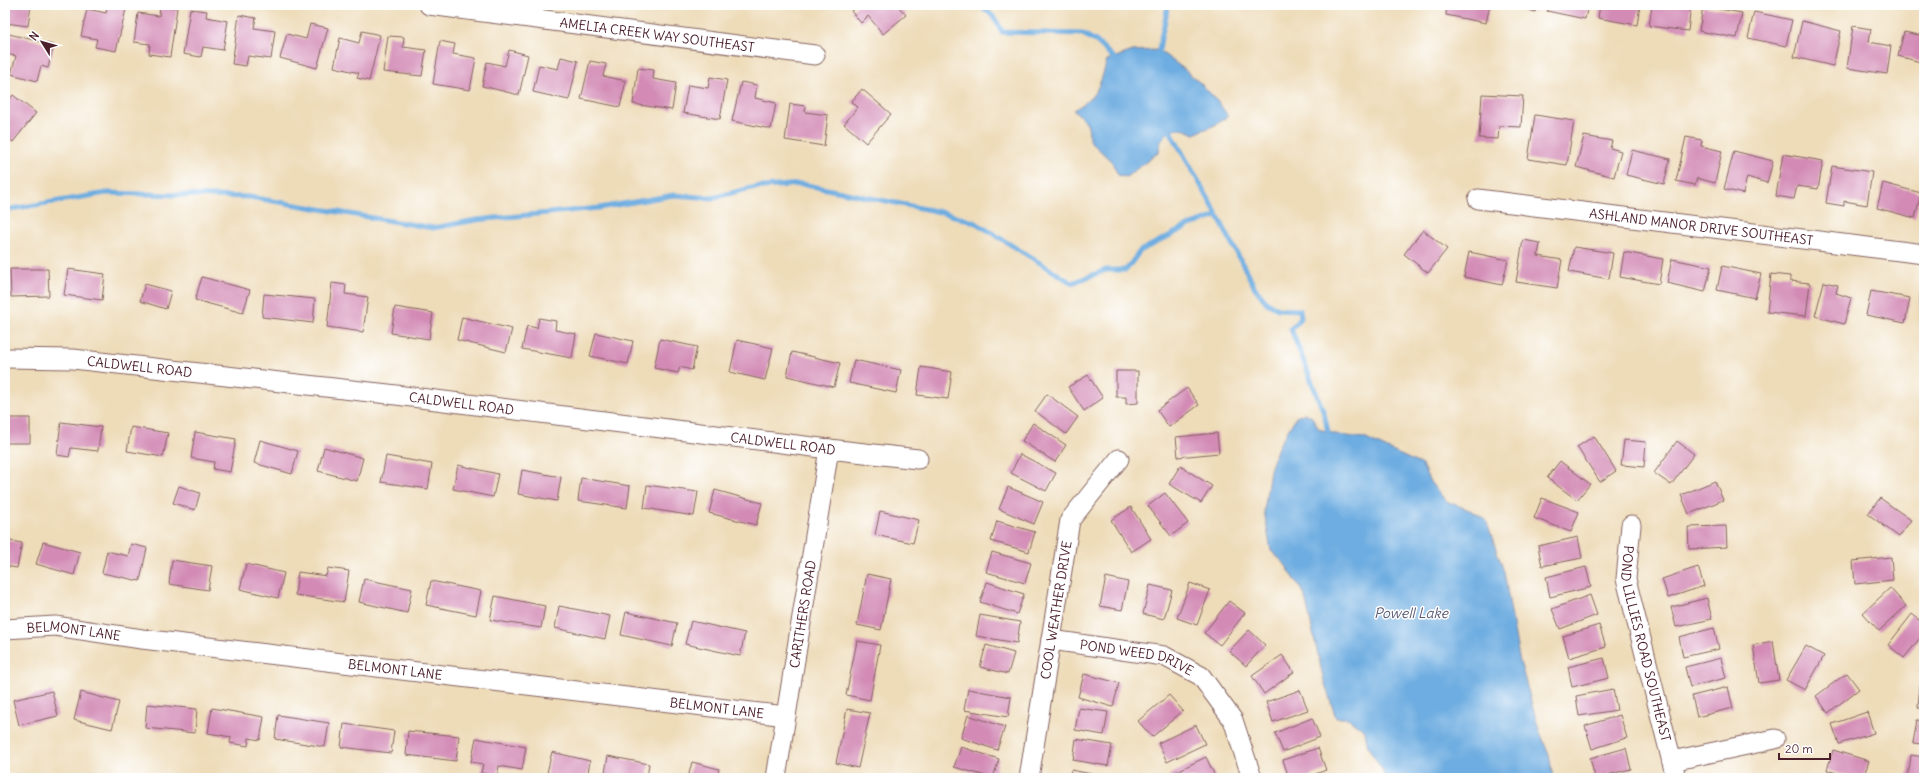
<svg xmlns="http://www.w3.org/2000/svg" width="1929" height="783" font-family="Delius,sans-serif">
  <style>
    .water { fill: #6eade1; stroke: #5c6686 }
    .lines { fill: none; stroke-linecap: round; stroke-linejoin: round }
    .stream { stroke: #6eade1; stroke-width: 5 }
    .building { fill: #d38bb6 }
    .minor-casing { stroke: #83615d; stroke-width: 21 }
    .minor { stroke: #fff; stroke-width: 19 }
    .labels { text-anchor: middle; stroke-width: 3; stroke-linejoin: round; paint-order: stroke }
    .street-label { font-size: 13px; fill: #4a1f2b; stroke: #fff }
    .water-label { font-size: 14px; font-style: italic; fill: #585874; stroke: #fff }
  </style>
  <rect width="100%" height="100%" fill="#fff"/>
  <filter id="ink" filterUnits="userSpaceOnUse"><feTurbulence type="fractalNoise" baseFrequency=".025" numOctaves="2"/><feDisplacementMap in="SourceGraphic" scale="8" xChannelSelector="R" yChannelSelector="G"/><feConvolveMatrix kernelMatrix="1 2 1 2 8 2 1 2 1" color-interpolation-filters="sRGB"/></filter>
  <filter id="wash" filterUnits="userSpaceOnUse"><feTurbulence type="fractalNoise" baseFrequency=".012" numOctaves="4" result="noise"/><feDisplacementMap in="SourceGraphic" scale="16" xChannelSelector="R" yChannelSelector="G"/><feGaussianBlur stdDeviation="0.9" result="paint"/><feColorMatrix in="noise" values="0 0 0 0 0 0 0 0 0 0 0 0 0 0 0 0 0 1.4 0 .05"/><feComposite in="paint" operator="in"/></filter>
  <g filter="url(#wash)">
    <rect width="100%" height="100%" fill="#eedcb9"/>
    <path class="water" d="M1158,50C1185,69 1210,88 1228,116L1215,125L1194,134C1177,123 1160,131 1159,152L1126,177L1118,175L1112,162L1089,140C1089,122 1087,121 1073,110C1098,97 1100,85 1107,60L1133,51Z
      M1305,413L1312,417L1319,429L1339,435L1364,438L1422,465L1430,482L1446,501L1472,511L1486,520L1504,572L1519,658L1539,730L1549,754L1553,778H1384L1383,771L1368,747L1365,731L1348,718H1336L1324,681L1304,593L1284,563L1271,551L1264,511L1270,470L1278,447L1296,417Z"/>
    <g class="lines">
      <path class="stream" d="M976,5C990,10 996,19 1002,32L1083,34L1097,42L1118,62
        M1159,57C1158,39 1167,23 1167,5
        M1165,128L1170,131L1212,205L1255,288L1267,303L1278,309L1300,310L1301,318L1291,329L1324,413L1329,437
        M5,210L107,193L249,197L433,228L476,220L599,208L674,195L712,198L751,188L802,184L945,213L976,223L1072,283L1106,270H1126L1140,251L1188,226L1217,216"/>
    </g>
    <g id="blocks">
      <path class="building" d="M5,5H31L28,26L5,23Z
        M107,5H127L116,51L95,47L97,39L81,36L87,9L106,13Z
        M160,5L177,8L170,57L149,54L150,44L134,42L138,13L159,16Z
        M858,5H897L906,15L883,34L868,16L861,23L851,11Z
        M1447,5H1490L1486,23L1446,15Z
        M1511,5H1537L1535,12Z
        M1548,5H1588L1585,19L1547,11Z
        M1600,5H1640L1637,25L1598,18Z
        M1652,5H1691L1688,31L1649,26Z
        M1703,6L1742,13L1737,38L1699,31Z
        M190,9L207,11L206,17L228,21L223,50L203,47L201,57L183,54Z
        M1754,12L1792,20L1786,46L1748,38Z
        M239,15L256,18L254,28L275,31L271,59L248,56L246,66L232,64Z
        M1802,21L1841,31L1833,66L1794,57Z
        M310,24L328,28L317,68L280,58L287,34L306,39Z
        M1853,26L1871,29L1869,42L1891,46L1887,74L1847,68Z
        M362,31L380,35L369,81L357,78L359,73L334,67L340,38L359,43Z
        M1904,32L1924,36V63L1898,56Z
        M5,33L54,45L48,68L41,66L37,81L11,74L16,56L5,54Z
        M388,36L404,37L403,47L426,50L422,76L383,72Z
        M440,41L455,44L453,54L476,58L470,90L433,84Z
        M509,50L528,55L519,95L482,86L487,62L505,66Z
        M561,57L578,61L569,100L533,92L539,65L558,69Z
        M590,61L606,64L603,76L626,81L620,107L581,99Z
        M638,68L654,70L653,79L676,83L672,110L633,104Z
        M710,77L727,80L720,119L683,113L688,85L708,88Z
        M741,82L757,85L755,98L776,103L771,129L732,121Z
        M862,89L891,114L866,143L844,124L858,107L851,102Z
        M1482,94L1523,96L1521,127L1499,126L1498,139L1479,138Z
        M13,95L36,113L13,142L5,136V105Z
        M790,104L806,106L805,112L828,115L824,146L785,140Z
        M1535,115L1574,121L1567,165L1528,159Z
        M1584,136L1612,141L1610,148L1621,151L1614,177L1576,167Z
        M1686,137L1702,140L1701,146L1722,151L1715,183L1697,178L1695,185L1676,181Z
        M1632,150L1670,159L1664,184L1626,175Z
        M1734,151L1773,161L1767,183L1747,177L1743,194L1724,189Z
        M1783,154L1823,161L1818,189L1797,186L1794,199L1776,196Z
        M1832,166L1872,172L1867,205L1844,201V206L1826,203Z
        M1883,183L1921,193L1915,218L1877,208Z
        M1423,230L1447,249L1428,273L1404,254Z
        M1523,240L1540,243L1538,256L1562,260L1557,288L1516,282Z
        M1574,247L1613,253L1609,279L1569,272Z
        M1469,252L1508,260L1502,285L1464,277Z
        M1624,252L1663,259L1659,284L1620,277Z
        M1672,259L1711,267L1705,292L1667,283Z
        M1722,266L1761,274L1755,298L1717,290Z
        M10,269H48L49,296L11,297Z
        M68,269L105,274L102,300L64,295Z
        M1771,274L1790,276V281L1810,283L1806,316L1767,312Z
        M202,277L250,290L243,313L195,300Z
        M1824,282L1838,285L1836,293L1851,298L1844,324L1815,316Z
        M332,283L346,285L345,294L368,297L363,332L327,327Z
        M145,284L171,291L166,309L140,301Z
        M1871,291L1910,298L1905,323L1866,315Z
        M264,294L315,299L313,323L262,317Z
        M1920,294H1924V332H1921Z
        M395,307L433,313L429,339L391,333Z
        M462,317L512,329L506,352L457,340Z
        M539,318L556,321L555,330L576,334L572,358L522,349L527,326L537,328Z
        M596,333L633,341L628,364L590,356Z
        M660,339L697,347L692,370L680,367L678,373L654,368Z
        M737,340L773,348L765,380L730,372Z
        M792,352L840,363L834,387L787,376Z
        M854,360L901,370L896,393L849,383Z
        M921,367L952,372L948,399L917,395Z
        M1116,371H1138V403L1126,404V397H1116Z
        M1088,375L1103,398L1084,411L1068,387Z
        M1187,388L1199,405L1169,427L1157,410Z
        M1047,394L1078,417L1066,434L1035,411Z
        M5,418H30V443H5Z
        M61,422L101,427L98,451L71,448L69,457L57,455Z
        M1033,423L1066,445L1055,462L1022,441Z
        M131,427L168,433L163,457L127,451Z
        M195,432L236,439L230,472L213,469L214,462L191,458Z
        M1217,433L1219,453L1178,457L1176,437Z
        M1594,436L1616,471L1600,482L1577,447Z
        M260,440L298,451L292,474L254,463Z
        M1624,440L1646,442L1644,467L1621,465Z
        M1677,441L1694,454L1671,485L1654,473Z
        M324,447L363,458L357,481L318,471Z
        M1020,454L1056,473L1046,491L1011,473Z
        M386,456L432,464L428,489L381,482Z
        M1560,461L1590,484L1577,500L1547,478Z
        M458,465L498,474L493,497L453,489Z
        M1180,466L1212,486L1201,503L1169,484Z
        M522,470L561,477L557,501L518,494Z
        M581,478L630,486L627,508L578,501Z
        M1715,481L1723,500L1689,514L1681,495Z
        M647,485L698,492L694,516L644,508Z
        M179,486L200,493L195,510L173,503Z
        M1008,487L1043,502L1034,524L999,509Z
        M715,490L762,503L756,525L709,513Z
        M1165,493L1188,523L1171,536L1148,506Z
        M1542,498L1579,512L1571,532L1534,518Z
        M1880,498L1911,520L1899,537L1868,514Z
        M1131,507L1151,539L1131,552L1111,520Z
        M880,511L919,520L913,543L875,535Z
        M997,521L1035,532L1029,552L991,541Z
        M1726,526L1727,547L1689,549L1688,527Z
        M1578,537L1582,558L1542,566L1538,546Z
        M5,540L22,543L17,568L5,566Z
        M43,542L80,552L74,575L36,564Z
        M131,544L147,548L140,581L102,573L107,551L128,556Z
        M992,552L1031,563L1025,583L986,572Z
        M1891,557L1893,580L1855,584L1853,561Z
        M172,560L212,566L208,590L169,584Z
        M246,564L284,573L278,598L240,589Z
        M1586,567L1591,587L1550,597L1546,577Z
        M1698,567L1704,586L1668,598L1662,579Z
        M328,568L349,571L344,602L295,595L298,572L326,576Z
        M867,574L891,579L881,630L857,625Z
        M1106,577L1128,582L1122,610L1100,606Z
        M364,579L412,589L407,613L359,602Z
        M431,581L481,591L476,615L426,605Z
        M987,582L1024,594L1017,614L980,602Z
        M1190,583L1210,590L1197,625L1177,618Z
        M1150,585L1172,590L1164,619L1143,614Z
        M1890,588L1906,606L1879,631L1863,613Z
        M1590,595L1597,615L1560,629L1552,609Z
        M495,596L545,606L541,628L490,620Z
        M1707,598L1712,619L1676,627L1671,607Z
        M1229,601L1245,613L1220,645L1204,633Z
        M559,606L610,616L605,639L555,628Z
        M626,612L677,623L672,646L621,635Z
        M1912,614L1924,624V633L1904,658L1888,645Z
        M980,615L1020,622L1017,643L976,636Z
        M691,621L745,633L740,656L685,644Z
        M1599,625L1606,647L1569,658L1563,636Z
        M1714,628L1719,649L1683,657L1679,637Z
        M1249,630L1265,645L1246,666L1229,651Z
        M857,641L880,645L870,700L846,695Z
        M1773,641L1779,680L1759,683L1753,645Z
        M986,645L1014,653L1008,674L980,667Z
        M1806,646L1824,656L1805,690L1786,680Z
        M1282,655L1294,672L1264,694L1252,676Z
        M1923,656H1924V673L1920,672Z
        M1604,658L1609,678L1572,687L1568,667Z
        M1721,658L1726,678L1690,687L1685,667Z
        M1847,673L1859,689L1828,713L1816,696Z
        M1084,674L1119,683L1113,707L1078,697Z
        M1920,685L1924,686V709L1918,708Z
        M1728,687L1733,708L1697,717L1692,696Z
        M968,689L1011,697L1008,717L964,710Z
        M1613,689L1617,710L1579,716L1576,696Z
        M1300,690L1308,710L1273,722L1266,702Z
        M52,691L58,716L19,725L13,700Z
        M81,692L119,702L112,729L74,720Z
        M1169,695L1183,711L1152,737L1138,721Z
        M147,704L197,709L195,733L145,728Z
        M212,708L264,717L260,740L249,738L248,746L230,743L231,737L208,733Z
        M1079,708L1108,712L1104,735L1075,730Z
        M847,709L870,713L858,768L836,763Z
        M1867,712L1874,733L1839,744L1832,724Z
        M278,715L329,723L325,747L275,739Z
        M968,715L1005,727L997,750L961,738Z
        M1620,715L1627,738L1592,749L1585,726Z
        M1312,718L1320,737L1283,752L1275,733Z
        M1917,720L1924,721V744L1913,743Z
        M344,724L394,731L391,753L341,747Z
        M1196,725L1205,744L1167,762L1158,743Z
        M408,731L459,736L456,761L406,755Z
        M476,738L526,747L522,770L499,766L497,776L481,773L483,764L471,762Z
        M1076,739L1112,745L1108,766L1073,760Z
        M961,747L999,759L993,778L954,767Z
        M1318,748L1326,770L1305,778H1289L1283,760Z
        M1626,748L1631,769L1595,778L1590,758Z
        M1833,750L1869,761L1863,778H1853L1827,770Z
        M552,752L590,761L587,778L546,777Z
        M1911,755L1924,757V778H1908Z
        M608,756L649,764L647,778H604Z
        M1206,757L1215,776L1211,778H1170L1169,775Z
        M692,762L719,769L717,778H688Z
        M1071,770L1107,777V778H1069Z"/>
    </g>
  </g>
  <g filter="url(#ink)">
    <use href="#blocks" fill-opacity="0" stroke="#83615d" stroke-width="1"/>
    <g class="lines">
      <defs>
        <g id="minor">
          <path id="s1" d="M429,5L815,55"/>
          <path id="s2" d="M1478,199L1924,254"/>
          <path id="s3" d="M5,358L73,359L388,394L829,449L918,459"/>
          <path id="s4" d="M1631,525L1626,579L1676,778"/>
          <path id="s5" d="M5,629L55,626L142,639L786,716"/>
          <path id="s6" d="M1051,640L1164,656L1201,676L1233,720L1252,778"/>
          <path d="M1672,761L1775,739"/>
          <path id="s7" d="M776,778L829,449"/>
          <path id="s8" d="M1029,778L1070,520L1119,459"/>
        </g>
      </defs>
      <use href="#minor" class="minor-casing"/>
      <use href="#minor" class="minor"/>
    </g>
  </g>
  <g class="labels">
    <g class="street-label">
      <text dy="5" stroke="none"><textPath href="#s1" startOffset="230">AMELIA CREEK WAY SOUTHEAST</textPath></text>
      <text dy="5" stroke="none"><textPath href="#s2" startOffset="225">ASHLAND MANOR DRIVE SOUTHEAST</textPath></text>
      <text dy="5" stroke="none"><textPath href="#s3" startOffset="135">CALDWELL ROAD</textPath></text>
      <text dy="5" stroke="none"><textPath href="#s3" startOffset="459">CALDWELL ROAD</textPath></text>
      <text dy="5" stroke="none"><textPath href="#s3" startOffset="783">CALDWELL ROAD</textPath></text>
      <text dy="5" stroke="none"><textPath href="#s8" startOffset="170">COOL WEATHER DRIVE</textPath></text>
      <text dy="5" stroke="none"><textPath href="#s7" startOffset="166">CARITHERS ROAD</textPath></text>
      <text dy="5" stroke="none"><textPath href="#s5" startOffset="69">BELMONT LANE</textPath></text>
      <text dy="5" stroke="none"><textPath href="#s4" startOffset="121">POND LILLIES ROAD SOUTHEAST</textPath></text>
      <text dy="5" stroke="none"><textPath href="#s6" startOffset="88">POND WEED DRIVE</textPath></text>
      <text dy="5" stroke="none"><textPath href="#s5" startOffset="393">BELMONT LANE</textPath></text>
      <text dy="5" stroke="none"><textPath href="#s5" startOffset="717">BELMONT LANE</textPath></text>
    </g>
    <g class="water-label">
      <text x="1411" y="618">Powell Lake</text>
    </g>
  </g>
  <rect width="1929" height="783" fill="none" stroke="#fff" stroke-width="20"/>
  <g transform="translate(42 42) rotate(307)" stroke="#ffffff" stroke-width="3" paint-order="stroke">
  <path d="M0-3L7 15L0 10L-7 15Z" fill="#4a1f2b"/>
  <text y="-6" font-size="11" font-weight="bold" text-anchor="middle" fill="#4a1f2b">N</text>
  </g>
  <path d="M1779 753v6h51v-6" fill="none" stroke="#4a1f2b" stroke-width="2"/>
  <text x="1785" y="753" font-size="12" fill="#4a1f2b" stroke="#ffffff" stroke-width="3" paint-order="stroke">20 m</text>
</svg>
